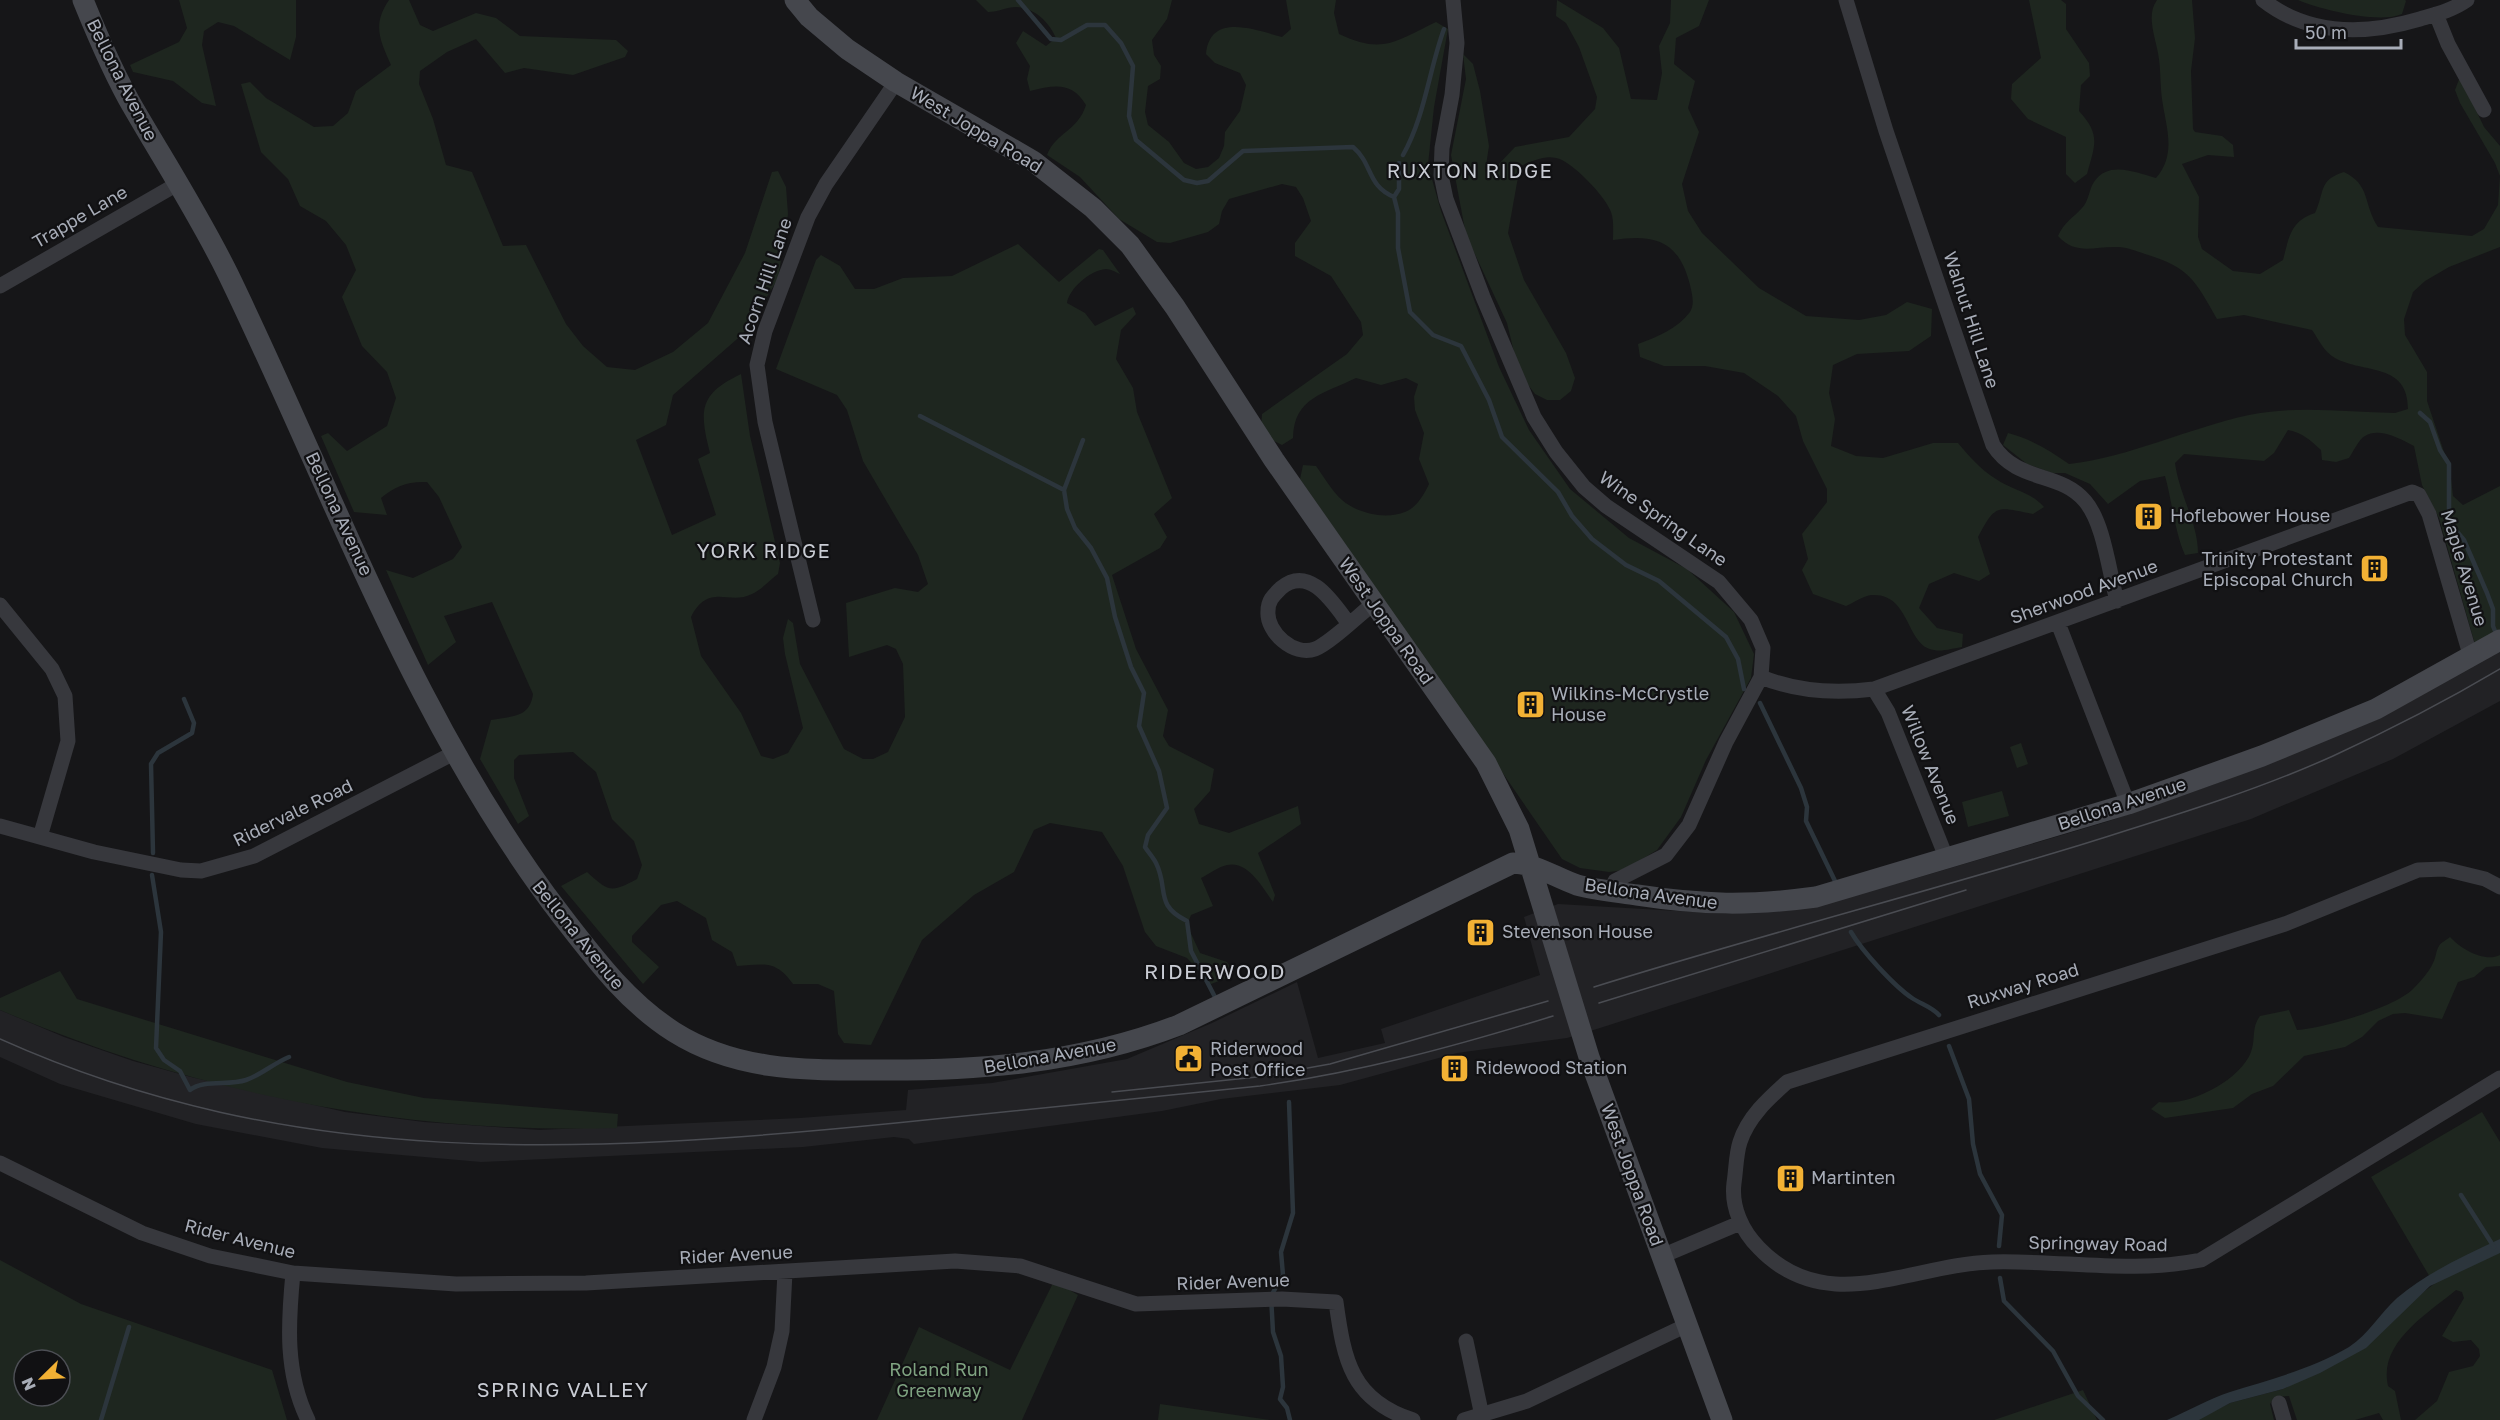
<svg xmlns="http://www.w3.org/2000/svg" width="2500" height="1420" font-family="'Golos Text',sans-serif">
  <style>
    .built { fill: #222225 }
    .green { fill: #1e261f; fill-rule: evenodd }
    .water { fill: #2c353c }
    .lines { fill: none; stroke-linecap: round; stroke-linejoin: round }
    .stream { stroke: #2c353c; stroke-width: 4.5 }
    .street { stroke: #37383d; stroke-width: 15 }
    .secondary { stroke: #45474d; stroke-width: 21 }
    .tram { stroke: #4a4c52; stroke-width: 1.5 }
    .labels { text-anchor: middle; stroke-width: 4.5; stroke-linejoin: round; paint-order: stroke }
    .street-label { font-size: 18px; fill: #a8adb8; stroke: #111113 }
    .poi-label { font-size: 18px; fill: #a8adb8; stroke: #111113; text-anchor: start }
    .park-label { font-size: 18px; fill: #7fa381; stroke: #111113 }
    .neighbourhood-label { font-size: 20px; letter-spacing: 1.5px; fill: #c9ccd4; stroke: #111113 }
    .quarter-label { font-size: 21px; letter-spacing: 1.5px; fill: #c9ccd4; stroke: #111113 }
  </style>
  <rect width="100%" height="100%" fill="#161618"/>
  <path class="built" d="M2500,652V701L2393,759L2251,819L1600,1028L1567,1038L1457,1053L1340,1085L1221,1099L1162,1111L914,1144L909,1139L894,1137L803,1147L481,1162L322,1148L196,1124L60,1084L0,1057V1010L64,1037L133,1061L191,1077L345,1112L424,1122L539,1130L800,1118L906,1110L908,1090L992,1083L1127,1059L1212,1023L1297,982L1318,1058L1385,1043L1381,1029L1540,975L1524,917L1558,904L1728,914L1800,907L1910,880L2106,822L2215,784L2381,718Z"/>
  <path class="green" d="M179,0H296V37L290,60L234,26L218,22L204,31L202,45L216,106L202,103L173,81L133,72L130,65L179,42L187,28Z
    M389,0H409L420,25L433,31L476,13L496,18L520,36L616,40L628,51L625,57L573,75L524,68L505,73L476,39L447,52L420,71L419,84L433,119L446,165L472,172L503,246L526,245L566,324L583,346L607,367L635,370L673,352L708,323L745,253L772,172L778,171L786,187L788,214L778,279L744,333L673,395L666,425L636,440L672,535L716,515L698,459L710,453C699,410 699,394 741,374L750,436L780,563L778,574C770,580 761,590 752,594C729,606 709,582 691,617L701,656L741,713L761,756L773,759L788,753L803,728L785,654L783,638L788,619L793,623L800,664L844,749L863,759H873L888,752L905,717L903,664L896,649L887,645L849,657L846,603L895,588L918,592L928,584L918,555L863,461L847,410L837,395L776,369L816,260L821,255L840,266L855,289H874L903,278L952,276L1018,244L1059,282L1099,249L1103,250L1120,274C1116,272 1110,269 1106,269C1090,270 1069,289 1067,303L1085,313L1095,326L1133,307L1136,314L1121,330L1116,359L1133,388L1137,412L1172,498L1154,514L1167,537L1160,548L1112,575L1136,649L1168,710L1163,736L1169,746L1214,769L1210,791L1194,809L1199,824L1229,833L1298,806L1301,824L1258,853L1275,895L1273,902C1263,888 1248,860 1227,865C1218,867 1209,874 1201,878L1213,906L1191,915L1187,925L1200,953L1227,962L1233,972L1227,978L1211,984L1187,958L1156,946L1145,932L1123,866L1102,832L1050,823L1034,830L1014,872L974,895L922,940L871,1045L844,1043L838,1034L834,991L818,984H793C776,960 765,964 737,966L732,952L712,940L706,918L677,901L661,905L632,936V942L659,967L643,984L561,886L587,872C609,892 611,893 637,879L642,865L634,841L612,819L596,772L573,752L519,755L514,760V778L529,816L518,824L480,759L491,720C512,716 530,718 533,694L492,602L444,616L456,642L428,665L386,570L413,578L453,559L462,547L439,497L427,482C408,481 395,486 381,498L387,515L354,512L321,436L328,433L347,451L387,426L396,398L387,372L362,346L342,297L356,270L346,245L326,221L300,206L288,179L261,152L241,84L250,82L266,98L314,127L333,126L348,113L356,91L391,65C380,40 372,25 389,0Z
    M976,0H1172L1167,19L1152,40L1154,55L1161,66L1160,79L1148,86L1145,112L1148,125L1169,142L1184,163L1196,169L1208,167L1219,158L1224,146L1225,132L1240,111L1246,85L1240,73L1215,63L1206,54C1210,12 1255,30 1282,37L1291,29L1286,0H1336L1334,13L1339,34C1383,55 1396,41 1436,22L1448,29L1434,107L1428,165L1441,211L1499,367L1529,430L1570,489L1629,538L1687,569L1734,612L1754,654L1751,678L1706,760L1681,817L1657,850L1624,870L1609,872L1580,868L1562,859L1300,479L1303,465L1316,466C1324,477 1332,491 1342,500C1357,513 1385,520 1405,512C1416,508 1424,495 1429,484L1419,459L1424,433L1415,410L1414,397L1418,384L1406,378L1381,385L1356,378C1324,394 1294,397 1293,438L1282,445L1270,439L1261,429L1262,414L1347,354L1363,335L1361,322L1331,276L1295,256V243L1311,221L1303,198L1296,187L1282,184L1229,199L1222,211L1219,224L1208,232L1170,243L1157,242L1119,219L1080,177L1047,155C1056,132 1078,131 1086,105C1072,81 1054,85 1030,91L1027,79L1030,66L1016,43L1023,31L1046,46L1056,38C1049,22 1035,8 1016,7C1007,7 998,12 988,12Z
    M1557,0L1603,28L1619,48L1631,99L1657,100L1662,73L1659,46L1670,23L1671,0H1709L1699,26L1676,38L1674,64L1695,81L1688,108L1699,132L1682,184L1688,211L1702,233L1759,288L1806,316L1859,320L1886,315L1907,302L1932,309L1931,336L1909,351L1857,354L1833,365L1829,393L1835,419L1831,446L1856,456L1883,458L1933,443H1958C1970,457 1980,469 1996,479C2012,490 2031,492 2044,507L2033,514C1997,507 1996,503 1978,537L1990,574L1979,581L1954,573L1929,584L1919,608L1937,628L1963,634L1962,647C1954,648 1942,652 1934,650C1905,646 1911,592 1871,595C1863,596 1853,603 1846,606L1813,594L1802,570L1808,559L1802,534L1827,502V489L1803,441L1796,416L1778,396L1744,373L1705,366H1664L1640,357L1638,344C1657,337 1677,329 1690,312C1695,304 1692,294 1690,285C1679,240 1654,234 1613,240C1613,231 1614,220 1611,212C1606,197 1571,160 1556,158C1543,155 1532,162 1520,166L1508,233L1524,280L1566,353L1575,378L1571,391L1560,400H1547L1535,394L1519,373L1507,323L1466,235L1451,155L1466,79L1463,54L1473,64L1480,91L1489,146L1485,172L1497,166L1515,147L1569,137L1595,109L1597,97L1579,47L1566,23L1556,16Z
    M2029,0H2061L2066,4V29L2089,63L2090,76L2081,85L2079,111C2101,135 2095,145 2087,174L2075,183L2066,174V137L2028,119L2011,99L2012,84L2041,58Z
    M2157,0H2192L2195,38L2191,71L2193,129L2195,132L2222,136L2233,145L2234,157L2208,155L2182,164L2199,197L2198,237L2202,249L2233,271L2260,274L2283,260C2289,238 2290,221 2315,213C2325,192 2318,180 2344,172C2371,185 2363,204 2378,227L2472,236L2484,229L2498,205L2500,176L2495,163L2460,103L2455,90L2460,77L2484,127L2500,146V247L2449,267L2425,281L2413,292L2404,319L2405,335L2427,372V401L2450,470L2453,496L2463,505L2500,486V632L2476,648L2439,518L2422,485L2414,446C2401,439 2379,427 2365,436C2359,439 2353,452 2349,458L2336,462L2322,460L2321,450C2310,440 2303,433 2288,430L2274,453L2264,461L2184,454L2175,463C2179,494 2198,523 2198,553L2185,555C2175,533 2172,501 2165,476L2140,481L2108,504L2090,484L2065,473H2052L2027,464L2003,445L2008,433C2031,439 2049,450 2069,464C2130,457 2189,428 2249,415C2296,405 2347,412 2395,413L2408,409C2408,362 2364,374 2335,358C2324,352 2319,340 2312,330L2244,315L2217,319C2195,280 2189,267 2145,254C2136,251 2127,247 2118,247C2094,246 2076,256 2058,236C2064,222 2073,218 2082,208C2089,201 2089,189 2094,182C2109,160 2136,173 2156,178C2177,154 2166,127 2162,99C2160,84 2161,68 2158,53C2155,36 2146,15 2157,0Z
    M2298,0H2405L2406,1L2402,14C2379,24 2322,10 2298,0Z
    M2021,743L2028,764L2017,768L2010,747Z
    M2002,791L2009,816L1968,827L1962,802Z
    M2450,937C2461,949 2485,963 2500,955V966L2486,967L2474,977L2458,982L2442,1019L2405,1013L2393,1014L2378,1021L2362,1037L2345,1047L2304,1056L2273,1086L2252,1094L2233,1108L2165,1118L2151,1109L2159,1102C2188,1107 2240,1081 2251,1052C2256,1039 2251,1028 2260,1016L2289,1010L2297,1030C2324,1028 2394,1008 2413,989C2420,982 2429,972 2433,963C2436,958 2436,950 2439,946C2441,942 2447,940 2450,937Z
    M60,971L77,999L347,1082L424,1098L618,1114L617,1128C403,1134 197,1094 0,1010V998Z
    M2482,1112L2500,1142V1420H2415L2437,1401L2449,1372L2473,1366L2480,1356L2479,1349L2471,1340L2453,1342L2442,1336L2464,1298L2462,1292L2456,1290C2427,1314 2378,1343 2388,1386L2395,1391L2401,1420H2383L2379,1413L2355,1420H2297L2289,1396L2275,1397L2270,1404L2274,1420H2196L2230,1403L2283,1389L2365,1348L2413,1300L2434,1284L2371,1177Z
    M0,1260L81,1304L272,1370L287,1420H0ZM24,1360H60V1396H24Z
    M1054,1281L1078,1295L1022,1420H877L919,1327L1010,1370Z
    M2083,1390L2097,1420H1994Z
    M1160,1404L1270,1420H1158Z"/>
  <path class="water" d="M2500,1239V1253L2430,1286L2366,1348L2320,1373L2283,1389L2230,1403L2199,1420H2167C2188,1411 2209,1399 2230,1392C2271,1379 2312,1369 2349,1347C2369,1334 2380,1313 2397,1298C2428,1272 2464,1256 2500,1239Z"/>
  <g class="lines">
    <path class="stream" d="M1018,0L1051,39L1061,40L1087,25H1105L1121,43L1133,66L1129,116L1136,140L1184,180L1197,183L1208,181L1243,151L1353,147C1373,164 1367,186 1394,197
      M1403,155C1425,116 1429,70 1444,29
      M1399,163V189L1394,197L1398,213V248L1410,312L1433,335L1461,346L1489,400L1502,437L1558,492L1572,516L1592,539L1626,565L1659,581L1726,637L1738,659L1744,689
      M2420,413L2430,422L2440,450L2449,464V522L2464,540L2487,593L2493,609V626L2497,636
      M920,416L1064,490
      M1083,440L1064,490L1067,509L1075,528L1091,548L1107,578L1115,617L1131,667L1144,693L1139,726L1159,771L1167,808L1148,835L1145,847C1148,852 1153,857 1156,863C1169,889 1154,905 1187,921L1191,951L1215,997
      M1760,703L1801,788L1807,807L1806,821L1835,881
      M153,853L151,764L158,753L192,733L194,723L184,699
      M152,875L161,932L156,1048L164,1060L180,1071L190,1090C204,1079 228,1086 246,1080C261,1075 274,1063 289,1057
      M1851,932C1862,951 1894,986 1912,998C1921,1004 1932,1007 1939,1015
      M1949,1046L1969,1099L1973,1144L1980,1174L2002,1215L1999,1246
      M1289,1102L1293,1213L1281,1252L1283,1275L1271,1296L1273,1332L1281,1356L1283,1387L1280,1399L1287,1408L1290,1420
      M2461,1195L2494,1247
      M2000,1278L2004,1301L2053,1351L2078,1396L2103,1420
      M101,1420L129,1327"/>
    <path class="street" d="M1453,0L1457,43L1452,95L1442,148L1441,175L1446,199L1483,297L1534,417L1556,452L1584,487L1606,506L1719,582L1751,620L1763,648L1761,677L1726,742L1689,825L1666,855L1615,881L1611,891
      M1846,0L1886,131L1993,445C2017,483 2060,471 2085,501C2104,523 2109,572 2117,601
      M2263,0C2309,36 2366,35 2420,19C2437,14 2453,10 2467,0
      M2436,14L2448,44L2484,110
      M0,286L179,183
      M0,605L52,669L65,696L68,741L40,837
      M813,620L765,422L757,365L765,331L808,217L826,184L896,82
      M2058,623L2128,804
      M1349,624C1334,604 1310,564 1281,588C1274,595 1268,600 1268,611C1266,632 1294,657 1315,649C1329,644 1360,614 1373,604
      M1761,677C1798,692 1835,694 1874,689L2412,492L2419,495L2429,514L2471,658
      M1874,689L1888,712L1946,857
      M0,826L94,852L181,870L201,871L254,856L454,753
      M2500,887L2485,879L2444,869L2418,870L2285,924L1787,1082C1768,1099 1748,1117 1740,1142C1736,1154 1736,1170 1734,1183C1731,1207 1742,1231 1759,1248C1827,1319 1911,1264 1992,1262C2063,1260 2131,1274 2201,1260L2500,1078
      M0,1163L142,1233L210,1256L293,1273L456,1284L586,1283L955,1261L1020,1266L1136,1304L1282,1299L1336,1302C1344,1360 1351,1400 1413,1420
      M1662,1256L1740,1223
      M293,1273C288,1324 285,1373 308,1420
      M1466,1341L1482,1416
      M2279,1403L2284,1420
      M754,1420L774,1367L782,1331L785,1272
      M1464,1420L1527,1401L1687,1325"/>
    <path class="secondary" d="M83,0C98,37 114,75 134,109C166,164 200,217 228,274C333,490 414,723 561,915C595,959 627,1002 674,1032C736,1071 804,1070 874,1070C979,1071 1080,1063 1179,1025L1513,863C1537,864 1554,877 1577,885C1596,890 1617,892 1637,895C1703,905 1749,906 1816,897L2128,804L2262,756L2376,709L2500,640
      M795,0L809,17L847,49L896,82L1033,161L1093,208L1130,245L1175,307L1274,460L1486,763L1519,829L1589,1057L1722,1420"/>
    <path class="tram" d="M1594,987C1754,937 1916,895 2077,846C2163,819 2251,793 2333,756C2390,730 2446,701 2500,669
      M1599,1003L1966,890
      M0,1039C294,1171 583,1154 896,1123C1017,1111 1138,1099 1260,1086C1361,1072 1456,1046 1553,1016
      M1112,1092L1257,1077L1330,1064L1548,1001"/>
  </g>
  <defs>
    <symbol id="building-square" viewBox="-11 -11 22 22"><rect x="-9" y="-9" width="18" height="18" rx="4" fill="#f2b134" stroke="#111113"/><path d="M-4-6H4V6H1V3H-1V6H-4ZM-2.5-4.3h1.7v1.8h-1.7ZM.8-4.3h1.7v1.8H.8ZM-2.5-1h1.7V.8h-1.7ZM.8-1h1.7V.8H.8Z" fill="#111"/></symbol>
    <symbol id="civic-square" viewBox="-11 -11 22 22"><rect x="-9" y="-9" width="18" height="18" rx="4" fill="#f2b134" stroke="#111113"/><path d="M-.6-6.5H3V-4.5H.6V-3L4-1V1h2V6H-6V1h2V-1L-.6-3ZM-1.2 2.5V6h2.4V2.5Z" fill="#111"/></symbol>
  </defs>
  <g fill-rule="evenodd">
    <use href="#building-square" x="2132" y="500" width="33" height="33"/>
    <use href="#building-square" x="2358" y="552" width="33" height="33"/>
    <use href="#building-square" x="1514" y="688" width="33" height="33"/>
    <use href="#building-square" x="1464" y="916" width="33" height="33"/>
    <use href="#civic-square" x="1172" y="1042" width="33" height="33"/>
    <use href="#building-square" x="1438" y="1052" width="33" height="33"/>
    <use href="#building-square" x="1774" y="1162" width="33" height="33"/>
  </g>
  <g class="labels">
    <g class="street-label">
      <text transform="translate(122 80) rotate(63)" y="6">Bellona Avenue</text>
      <text transform="translate(976 130) rotate(31)" y="6">West Joppa Road</text>
      <text transform="translate(80 217) rotate(-30)" y="6">Trappe Lane</text>
      <text transform="translate(765 281) rotate(-71)" y="6">Acorn Hill Lane</text>
      <text transform="translate(1971 320) rotate(72)" y="6">Walnut Hill Lane</text>
      <text transform="translate(339 514) rotate(65)" y="6">Bellona Avenue</text>
      <text transform="translate(1663 519) rotate(35)" y="6">Wine Spring Lane</text>
      <text transform="translate(2464 568) rotate(73)" y="6">Maple Avenue</text>
      <text transform="translate(2084 592) rotate(-20)" y="6">Sherwood Avenue</text>
      <text transform="translate(1386 621) rotate(55)" y="6">West Joppa Road</text>
      <text transform="translate(1930 765) rotate(68)" y="6">Willow Avenue</text>
      <text transform="translate(2122 804) rotate(-18)" y="6">Bellona Avenue</text>
      <text transform="translate(293 813) rotate(-26)" y="6">Ridervale Road</text>
      <text transform="translate(1651 894) rotate(8)" y="6">Bellona Avenue</text>
      <text transform="translate(578 935) rotate(51)" y="6">Bellona Avenue</text>
      <text transform="translate(2023 986) rotate(-17)" y="6">Ruxway Road</text>
      <text transform="translate(1050 1056) rotate(-10)" y="6">Bellona Avenue</text>
      <text transform="translate(1632 1175) rotate(70)" y="6">West Joppa Road</text>
      <text transform="translate(240 1239) rotate(14)" y="6">Rider Avenue</text>
      <text transform="translate(2098 1244) rotate(1)" y="6">Springway Road</text>
      <text transform="translate(736 1255) rotate(-3)" y="6">Rider Avenue</text>
      <text transform="translate(1233 1282) rotate(-2)" y="6">Rider Avenue</text>
    </g>
    <g class="poi-label">
      <text x="2170" y="522">Hoflebower House</text>
      <text x="2353" y="565" text-anchor="end">Trinity Protestant<tspan x="2353" dy="21">Episcopal Church</tspan></text>
      <text x="1551" y="700">Wilkins-McCrystle<tspan x="1551" dy="21">House</tspan></text>
      <text x="1502" y="938">Stevenson House</text>
      <text x="1210" y="1055">Riderwood<tspan x="1210" dy="21">Post Office</tspan></text>
      <text x="1475" y="1074">Ridewood Station</text>
      <text x="1811" y="1184">Martinten</text>
    </g>
    <g class="park-label">
      <text x="939" y="1376">Roland Run<tspan x="939" dy="21">Greenway</tspan></text>
    </g>
    <g class="neighbourhood-label">
      <text x="1470" y="178">RUXTON RIDGE</text>
      <text x="764" y="558">YORK RIDGE</text>
      <text x="563" y="1397">SPRING VALLEY</text>
    </g>
    <g class="quarter-label">
      <text x="1215" y="979">RIDERWOOD</text>
    </g>
  </g>
  <g transform="translate(42 1378) rotate(246)"><circle r="28" fill="#111113" stroke="#4d4f55" stroke-width="1.5"/>
  <path d="M0-4.5L10 22L0 15L-10 22Z" fill="#f2b134"/>
  <text y="-9" font-size="16" font-weight="bold" text-anchor="middle" fill="#a8adb8">N</text>
  </g>
  <path d="M2296 39v9h105v-9" fill="none" stroke="#a8adb8" stroke-width="3"/>
  <text x="2305" y="39" font-size="18" fill="#a8adb8" stroke="#111113" stroke-width="4.5" paint-order="stroke">50 m</text>
</svg>
